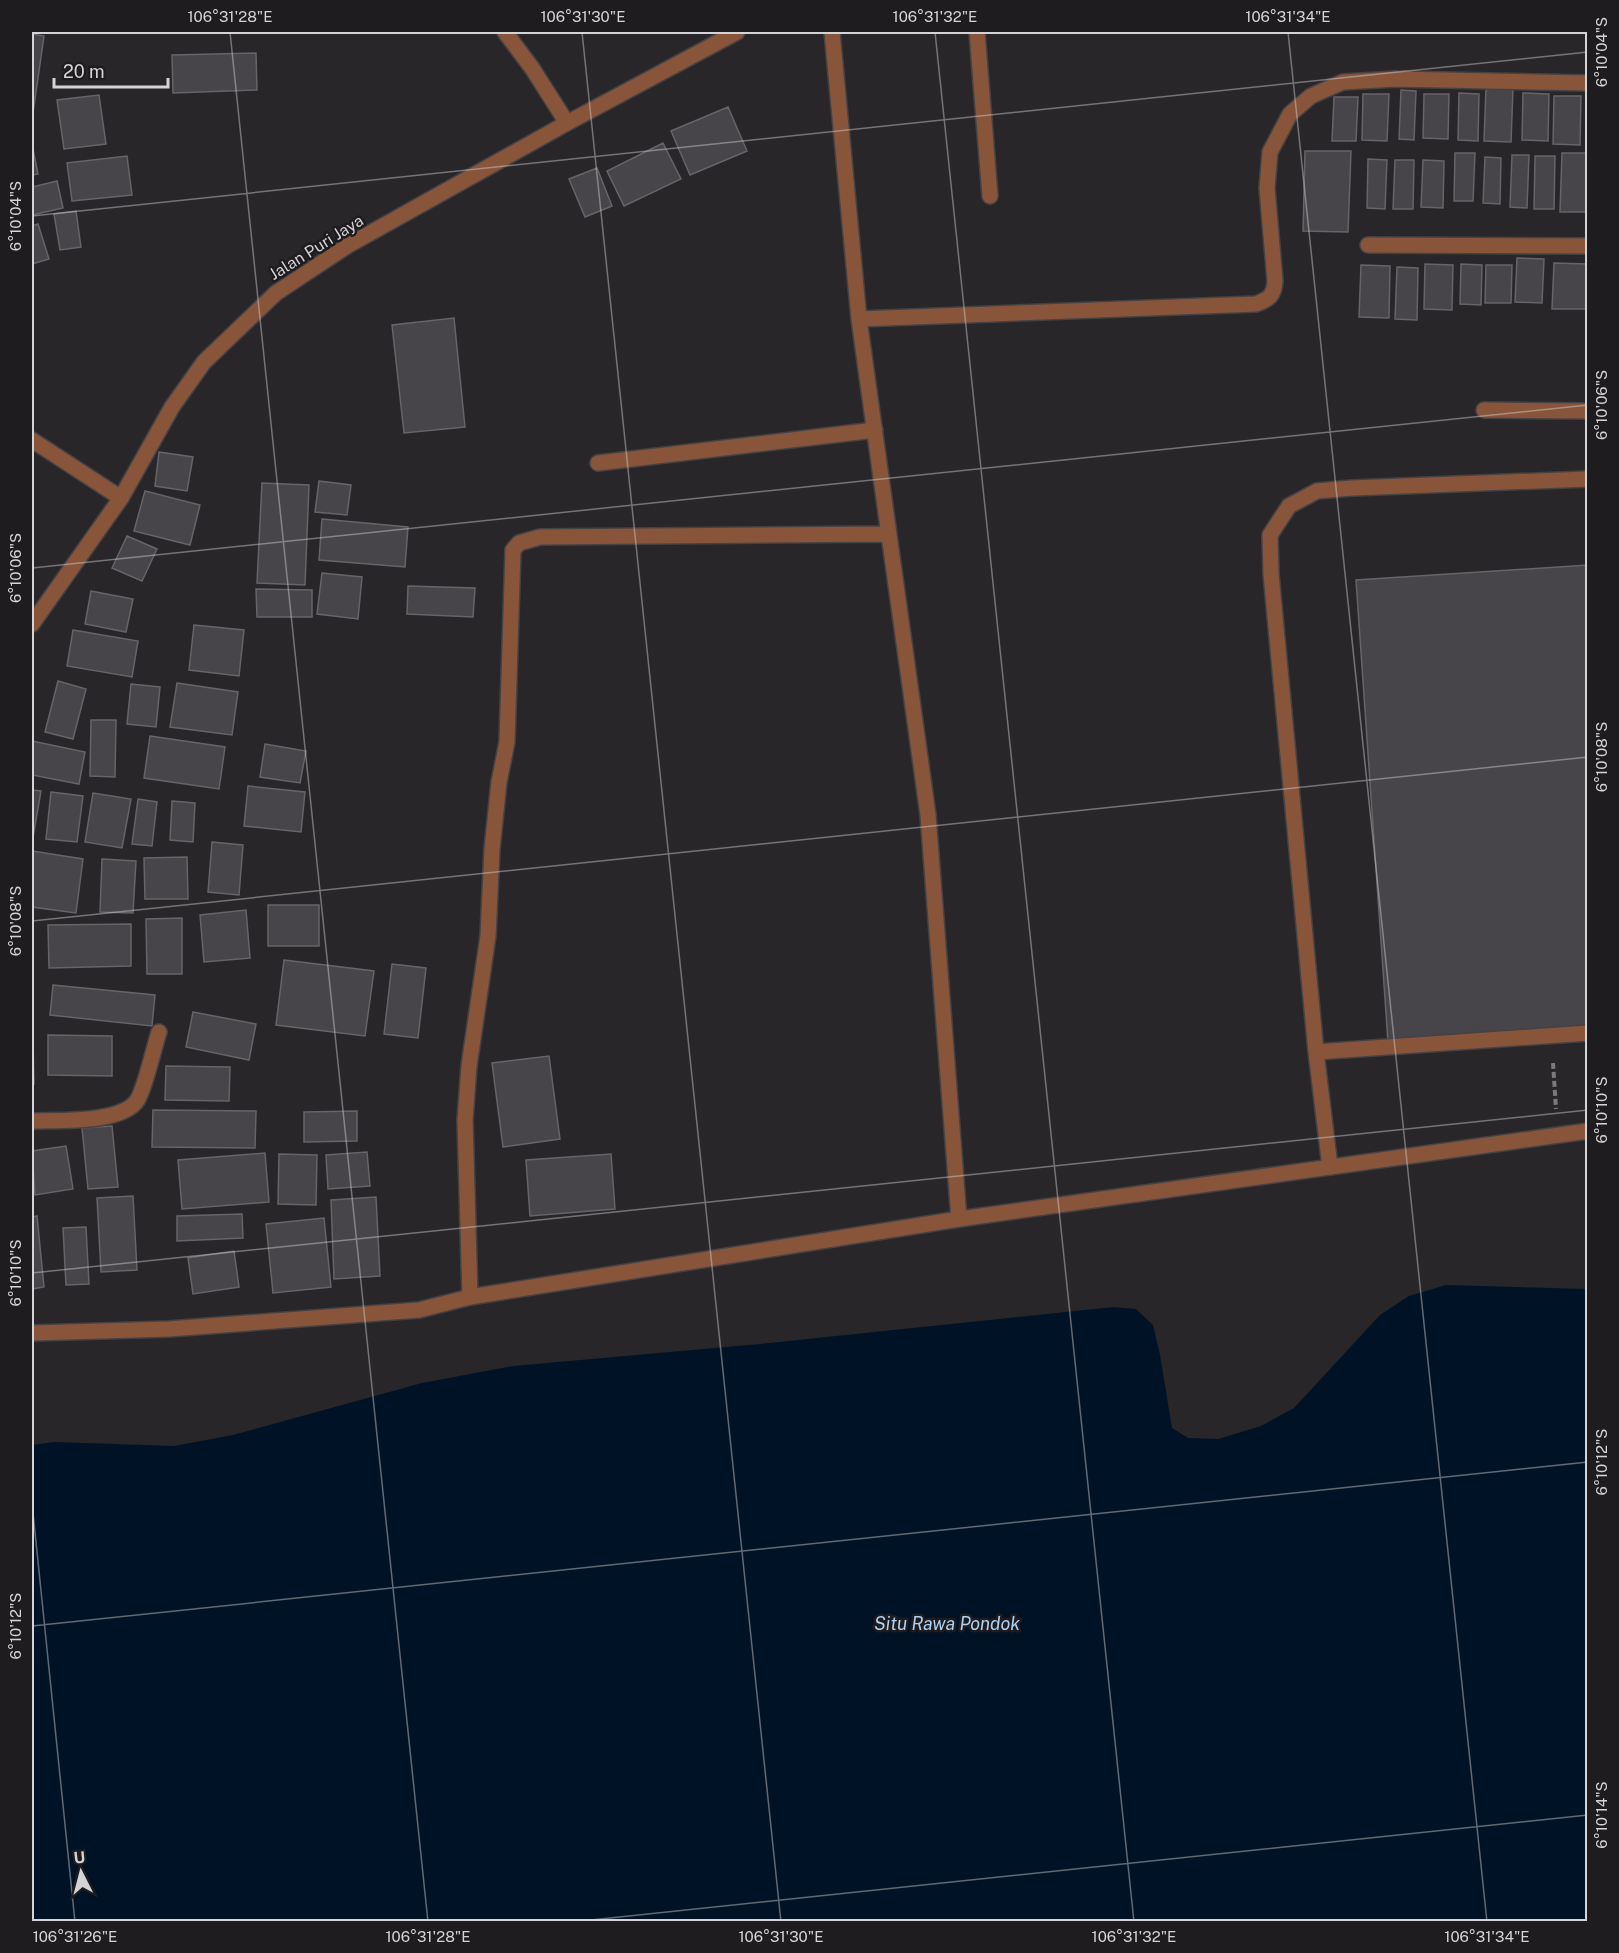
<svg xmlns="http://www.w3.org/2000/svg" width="1619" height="1953" font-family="'Public Sans',sans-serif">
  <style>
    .water { fill: #001326 }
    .building { fill: #474549; stroke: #666468; stroke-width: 1.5 }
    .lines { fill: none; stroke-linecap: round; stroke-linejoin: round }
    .service-casing { stroke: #444245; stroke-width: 18 }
    .minor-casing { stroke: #444245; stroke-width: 18 }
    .tertiary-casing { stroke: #444245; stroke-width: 18 }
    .path { stroke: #7a797c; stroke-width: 4; stroke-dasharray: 6 3; stroke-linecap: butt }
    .service { stroke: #89553a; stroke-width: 15 }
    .minor { stroke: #89553a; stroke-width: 15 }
    .tertiary { stroke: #89553a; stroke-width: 15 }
    .ticks { fill: none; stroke: #d4d3d6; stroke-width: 1.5; stroke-opacity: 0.45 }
    .labels { text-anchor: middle; stroke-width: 5; stroke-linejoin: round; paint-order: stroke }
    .street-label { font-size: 16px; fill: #d4d3d6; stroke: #1e1c1f }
    .water-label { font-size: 18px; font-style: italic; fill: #aed1f2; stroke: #1e1c1f }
    .neatline { fill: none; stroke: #d4d3d6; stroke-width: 2 }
    .ticks-label { font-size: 15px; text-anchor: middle; fill: #d4d3d6 }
  </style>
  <rect width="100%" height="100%" fill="#282629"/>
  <path class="water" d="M1446,1285L1587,1289V1921H32V1445L55,1442L174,1446L233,1435L422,1383L513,1366L760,1344L1113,1307L1136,1309L1153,1325L1160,1355L1172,1428L1188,1438L1218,1439L1261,1426L1294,1408L1380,1315L1409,1296Z"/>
  <path class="building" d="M32,34L44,36L32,120Z
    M256,53L257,90L173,93L172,55Z
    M1486,88L1513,89L1511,142L1484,141Z
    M1401,90L1416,91L1414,140L1399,139Z
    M1459,93L1479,94L1478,141L1458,140Z
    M1523,93L1549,94L1548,141L1522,140Z
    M1363,94H1389L1387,141L1362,140Z
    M1424,94H1449L1448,139L1423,138Z
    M99,95L106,144L64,149L57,100Z
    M1554,96H1581L1580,145L1553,144Z
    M1334,97H1358L1356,141H1332Z
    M728,107L747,151L690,175L671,131Z
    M663,143L681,179L624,206L607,171Z
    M32,144L38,174L32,175Z
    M1305,151H1351L1348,232L1303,231Z
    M1455,153H1475L1473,201H1454Z
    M1562,153H1588L1586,212H1560Z
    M1512,155H1529L1527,208L1510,207Z
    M127,156L132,195L72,201L67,163Z
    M1535,156H1555L1554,209H1534Z
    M1485,157L1501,158L1500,204L1483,203Z
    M1368,159L1387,160L1385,209L1367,208Z
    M1395,160H1414L1413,209H1393Z
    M1423,160L1444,161L1443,208L1421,207Z
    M597,168L612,206L585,217L569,179Z
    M57,181L63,208L32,215V187Z
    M76,211L81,247L60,250L54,214Z
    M38,224L49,259L32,264V226Z
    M1517,258L1544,259L1542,303L1515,302Z
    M1554,263L1588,264V309H1552Z
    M1425,264L1453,265L1452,310L1424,309Z
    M1461,264L1482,265L1481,305L1460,304Z
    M1361,265L1390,266L1389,318L1359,317Z
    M1486,265H1512L1511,303H1485Z
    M1397,267L1418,268L1417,320L1395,319Z
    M454,318L465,427L404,433L392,325Z
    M159,452L193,457L187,491L155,486Z
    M319,481L351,485L347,515L315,512Z
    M262,483L309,485L305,585L257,583Z
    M145,491L200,505L190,545L134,531Z
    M322,519L408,527L405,567L319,560Z
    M127,536L157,549L142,581L112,568Z
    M1588,565V1029L1388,1042L1356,580Z
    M322,573L362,577L358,619L317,614Z
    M408,586L475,588L473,617L407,614Z
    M256,589L312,590V617H257Z
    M91,591L133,599L126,632L85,624Z
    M194,625L244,630L239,676L189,670Z
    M73,630L138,641L132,677L67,666Z
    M58,681L86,689L73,739L45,732Z
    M177,683L238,692L232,735L170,727Z
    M131,684L160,687L156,727L127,724Z
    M91,720H116L115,777L90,776Z
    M150,736L225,747L219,789L144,778Z
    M32,741L85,752L79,784L32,775Z
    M265,744L306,751L300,783L260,777Z
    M248,786L305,792L301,832L244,826Z
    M32,790L41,791L32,843Z
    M51,792L83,796L77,842L46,839Z
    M93,793L131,799L122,848L85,842Z
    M138,799L157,802L152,846L132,844Z
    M172,801L195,803L193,842L170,840Z
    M212,842L243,845L239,895L208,892Z
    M32,851L83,859L76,913L32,907Z
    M187,857L188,899H145L144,858Z
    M102,859L136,861L133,913L100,912Z
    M268,905H319V946H268Z
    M246,910L250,958L204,962L200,915Z
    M182,918V974H147L146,919Z
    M131,924V966L49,968L48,925Z
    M284,960L374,971L365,1036L276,1025Z
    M392,964L426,968L418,1038L384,1034Z
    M53,985L155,995L152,1026L50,1015Z
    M32,992L34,1084H32Z
    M193,1012L256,1024L249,1060L186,1047Z
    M48,1035L112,1036V1076L48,1075Z
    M549,1056L560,1139L503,1147L492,1063Z
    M166,1066L230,1067L229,1101L165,1100Z
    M153,1110L256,1111L255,1148L152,1147Z
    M357,1111V1141L304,1142V1112Z
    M112,1126L118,1187L88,1189L82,1128Z
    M66,1146L73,1189L35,1195L32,1151Z
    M367,1152L370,1186L328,1189L326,1155Z
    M265,1153L269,1202L182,1209L178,1160Z
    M279,1154L317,1155L316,1205L278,1204Z
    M611,1154L615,1209L530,1216L526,1160Z
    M133,1196L137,1270L101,1272L97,1198Z
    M376,1197L380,1276L334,1279L331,1200Z
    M242,1214L243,1238L177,1241V1216Z
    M37,1216L44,1287L32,1289V1217Z
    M324,1218L331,1287L273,1293L266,1224Z
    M86,1227L89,1284L66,1285L63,1228Z
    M234,1251L239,1287L193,1294L188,1258Z"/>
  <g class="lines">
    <defs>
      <path id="service" d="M977,32L990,196
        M1316,1052L1588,1033
        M1330,1167L1316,1052L1271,574L1270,535L1289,506L1317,491L1352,488L1588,479"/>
      <path id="minor" d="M505,32L532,68L567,123
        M832,32L859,319L928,815L959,1219
        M1368,245L1588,246
        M859,319L1256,304C1270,299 1274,295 1275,281L1267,188L1270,152L1290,114L1311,96L1343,82L1396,79L1588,83
        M1484,410L1588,411
        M32,440L121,498
        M598,463L875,430
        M32,1121C57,1120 124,1124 138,1099C146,1084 153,1051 159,1032
        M470,1297L465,1120L469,1066L488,936L492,849L499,782L507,742L513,550L519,543L540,537L888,534"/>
      <path id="tertiary" d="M32,624L121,498L172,407L204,362L276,293L347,246L567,123L737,32
        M32,1333L169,1329L419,1310L470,1297L959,1219L1588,1131"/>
    </defs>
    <use href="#service" class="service-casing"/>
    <use href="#minor" class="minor-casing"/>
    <use href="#tertiary" class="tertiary-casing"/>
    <path class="path" d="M1553,1063L1556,1109"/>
    <use href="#service" class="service"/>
    <use href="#minor" class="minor"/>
    <use href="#tertiary" class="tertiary"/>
  </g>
  <path class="ticks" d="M230,32L428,1922M582,32L781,1922M935,32L1134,1922M1288,32L1487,1922M32,216L1588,52M32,568L1588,405M32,921L1588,757M32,1273L1588,1110M32,1503L75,1922M32,1626L1588,1462M572,1922L1588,1815"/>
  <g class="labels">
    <g class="street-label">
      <text transform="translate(316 247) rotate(-32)" y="6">Jalan Puri Jaya</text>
    </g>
    <g class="water-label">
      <text x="947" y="1630">Situ Rawa Pondok</text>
    </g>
  </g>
  <rect width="1619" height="1953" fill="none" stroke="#1e1c1f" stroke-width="66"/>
  <g transform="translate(81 1872) rotate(354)" stroke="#1e1c1f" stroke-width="4.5" paint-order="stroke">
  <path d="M0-4.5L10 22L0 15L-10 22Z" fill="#d4d3d6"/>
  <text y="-9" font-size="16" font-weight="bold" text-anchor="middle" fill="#d4d3d6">U</text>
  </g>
  <path d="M54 78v9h114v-9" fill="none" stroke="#d4d3d6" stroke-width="3"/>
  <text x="63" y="78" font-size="18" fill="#d4d3d6" stroke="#1e1c1f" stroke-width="4.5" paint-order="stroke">20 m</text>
  <rect x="33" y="33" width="1553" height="1887" class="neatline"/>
  <g class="ticks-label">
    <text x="230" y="22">106°31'28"E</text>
    <text x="583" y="22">106°31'30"E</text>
    <text x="935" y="22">106°31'32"E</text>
    <text x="1288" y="22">106°31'34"E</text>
    <text transform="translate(1602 52) rotate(-90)" y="5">6°10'04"S</text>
    <text transform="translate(16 216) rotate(-90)" y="5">6°10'04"S</text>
    <text transform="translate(1602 405) rotate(-90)" y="5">6°10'06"S</text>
    <text transform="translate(16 568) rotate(-90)" y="5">6°10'06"S</text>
    <text transform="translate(1602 757) rotate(-90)" y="5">6°10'08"S</text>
    <text transform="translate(16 921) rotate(-90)" y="5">6°10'08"S</text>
    <text transform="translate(1602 1110) rotate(-90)" y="5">6°10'10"S</text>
    <text transform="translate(16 1273) rotate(-90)" y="5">6°10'10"S</text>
    <text transform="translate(1602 1462) rotate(-90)" y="5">6°10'12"S</text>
    <text transform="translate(16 1626) rotate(-90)" y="5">6°10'12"S</text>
    <text transform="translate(1602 1815) rotate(-90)" y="5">6°10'14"S</text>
    <text x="75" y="1942">106°31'26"E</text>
    <text x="428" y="1942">106°31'28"E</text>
    <text x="781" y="1942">106°31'30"E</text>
    <text x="1134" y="1942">106°31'32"E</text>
    <text x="1487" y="1942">106°31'34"E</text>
  </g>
</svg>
